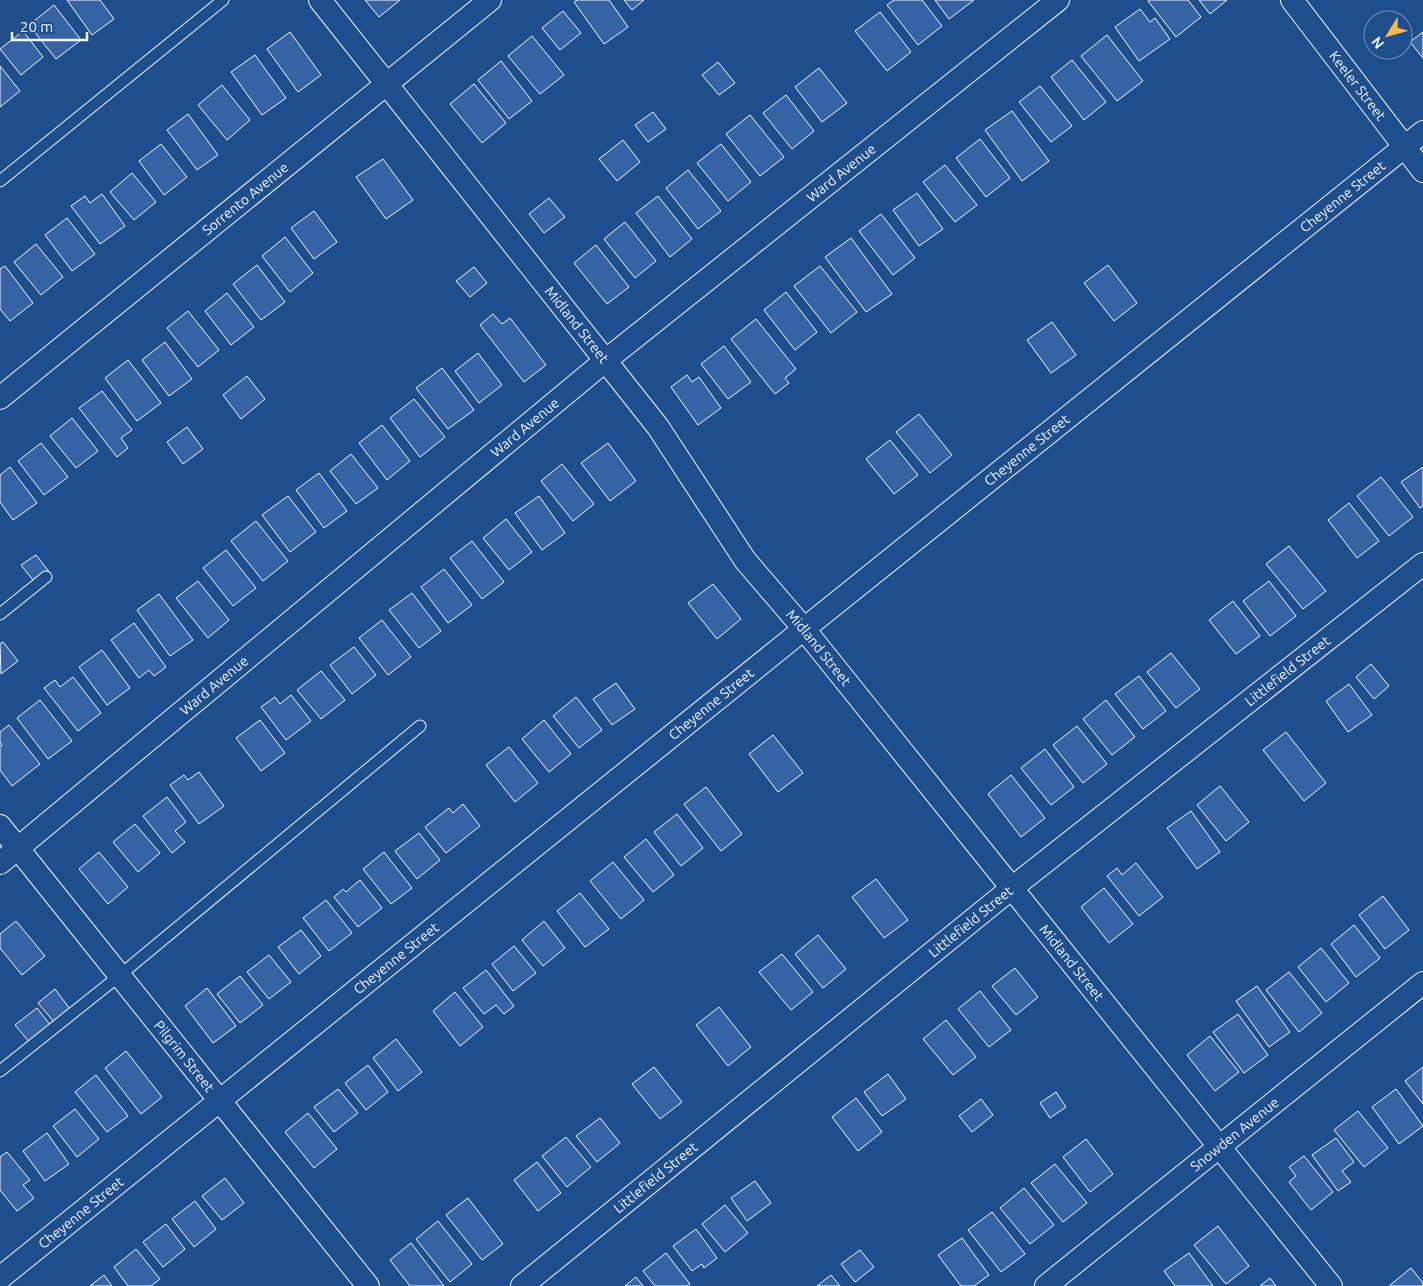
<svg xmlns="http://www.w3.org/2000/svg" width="1423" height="1286" font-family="Ubuntu,sans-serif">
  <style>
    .building { fill: #3563a3; stroke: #f2f6ff }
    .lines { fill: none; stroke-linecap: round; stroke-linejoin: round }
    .lane-casing { stroke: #f2f6ff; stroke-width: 13 }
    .street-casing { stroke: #f2f6ff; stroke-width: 24 }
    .lane { stroke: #1f4e8c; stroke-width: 11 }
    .street { stroke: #1f4e8c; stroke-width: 22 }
    .labels { text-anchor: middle; stroke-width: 4; stroke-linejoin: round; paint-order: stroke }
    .street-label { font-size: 14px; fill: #f2f6ff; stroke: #1f4e8c }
  </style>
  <rect width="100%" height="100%" fill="#1f4e8c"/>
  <path class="building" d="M67,0H100L114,19L92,35Z
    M365,0H400L379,17Z
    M577,0H609L628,27L604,44L574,2Z
    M624,0H644L632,10Z
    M894,0H922L942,26L918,45L887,5Z
    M935,0H974L949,19Z
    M1149,0H1188L1201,17L1176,37L1148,1Z
    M1199,0H1227L1210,14Z
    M54,5L81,40L56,59L29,25Z
    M1140,9L1150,22L1155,18L1170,39L1139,61L1115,27Z
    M563,11L581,33L560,50L542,28Z
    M880,12L911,52L887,71L855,31Z
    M23,31L43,57L21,75L0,49Z
    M290,32L321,75L298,92L267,49Z
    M1423,32V58L1410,42Z
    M1107,35L1143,81L1117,101L1081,56Z
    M532,36L564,75L540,94L508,56Z
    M255,55L286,98L262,115L231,72Z
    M1072,60L1106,102L1084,120L1051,77Z
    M501,61L532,101L509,119L478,80Z
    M718,62L735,83L719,95L702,75Z
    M0,66L20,91L0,107Z
    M819,68L847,103L822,122L795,87Z
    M474,84L506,123L482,143L450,104Z
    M222,85L250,120L227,140L198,105Z
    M1040,86L1072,126L1051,142L1019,102Z
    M786,95L814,131L792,149L763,113Z
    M1012,111L1049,161L1022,181L985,130Z
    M653,112L666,129L648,142L635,125Z
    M188,114L218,155L197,170L167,130Z
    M750,115L784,157L760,176L726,134Z
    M980,139L1010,178L986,197L956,158Z
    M623,140L640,162L617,181L599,159Z
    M161,144L187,177L164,195L139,161Z
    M721,144L751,182L728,201L697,163Z
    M383,159L413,200L386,219L356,177Z
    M945,165L977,205L955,222L923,182Z
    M688,170L721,211L698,229L666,188Z
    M132,173L156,202L134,220L110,192Z
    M917,193L943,229L919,246L893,210Z
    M102,194L125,226L100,244L71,206L85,196L90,203Z
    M658,196L692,239L670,257L636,213Z
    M549,198L565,217L544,233L529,214Z
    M314,211L337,242L314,259L291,228Z
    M881,214L915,258L893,275L859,231Z
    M67,218L95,254L72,271L45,235Z
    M625,222L656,261L635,278L604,239Z
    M285,237L313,273L290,292L262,256Z
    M851,238L892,294L866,312L825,257Z
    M36,244L63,277L41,295L14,262Z
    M596,245L629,287L607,304L574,263Z
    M257,265L285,302L261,320L233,284Z
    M1108,265L1137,303L1114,321L1084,283Z
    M5,266L33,303L10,321L0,309V269Z
    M820,266L857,312L831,333L794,286Z
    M474,267L487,283L470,297L456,281Z
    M786,292L817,332L795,350L764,310Z
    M227,293L254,327L231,345L205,311Z
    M188,311L219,350L198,367L167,328Z
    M493,314L502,324L510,318L546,365L524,382L480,325Z
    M756,319L796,369L785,378L789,383L775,394L731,339Z
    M1052,322L1076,355L1051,373L1027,340Z
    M165,342L192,379L169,396L142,360Z
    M724,346L751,382L728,399L701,364Z
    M478,353L502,385L479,403L455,371Z
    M128,360L161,403L137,421L105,378Z
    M442,368L474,410L448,429L416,388Z
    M687,375L692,382L699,377L721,408L698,425L671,387Z
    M247,376L265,399L241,419L223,395Z
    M102,391L132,430L121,438L128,448L117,457L79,408Z
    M414,399L445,437L420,457L390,418Z
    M919,414L952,455L930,473L896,432Z
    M72,418L98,451L76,468L50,436Z
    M382,425L410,461L387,480L359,443Z
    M187,427L203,449L183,464L167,442Z
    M890,440L918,475L894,494L866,459Z
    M41,443L68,477L44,495L18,461Z
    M608,443L636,481L610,501L581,463Z
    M351,454L378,488L356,504L330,471Z
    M562,464L594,504L573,521L541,481Z
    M10,467L37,503L13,520L0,502V475Z
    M1423,467V506L1420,508L1401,482Z
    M319,473L347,511L324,528L296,490Z
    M1381,477L1413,517L1389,536L1357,496Z
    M288,496L316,532L290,552L262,515Z
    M539,496L565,533L542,550L515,513Z
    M1349,503L1379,541L1357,558L1328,520Z
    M506,519L532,552L509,570L483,538Z
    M256,521L288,561L263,581L231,541Z
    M472,541L504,582L482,599L450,558Z
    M1289,546L1326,591L1303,609L1266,564Z
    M226,550L256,588L233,606L203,568Z
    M36,555L50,573L36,584L21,565Z
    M444,569L472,605L448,623L421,587Z
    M198,581L229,620L208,638L176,598Z
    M1269,581L1296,616L1270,636L1243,601Z
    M713,584L741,619L717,639L688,603Z
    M412,593L441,631L419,648L389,610Z
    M159,594L193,640L170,656L137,610Z
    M1233,601L1260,636L1236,654L1209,620Z
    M382,620L411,657L388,675L359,638Z
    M134,623L166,667L154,676L149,670L139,678L111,640Z
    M3,642L18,661L1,674L0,644Z
    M354,647L376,675L352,694L330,665Z
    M102,650L130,688L107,705L79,667Z
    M1171,653L1200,689L1176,708L1147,672Z
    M1371,664L1389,686L1374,699L1356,677Z
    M321,671L345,700L321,719L297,690Z
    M1139,676L1166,711L1143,729L1115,694Z
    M73,677L101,713L78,731L44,688L55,680L60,687Z
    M616,683L635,709L612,725L593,699Z
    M1349,684L1372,715L1348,732L1326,701Z
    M291,695L311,721L286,740L261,707L275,697L280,704Z
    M576,697L602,730L579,748L553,716Z
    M40,700L72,741L48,759L17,718Z
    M1106,700L1135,737L1112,755L1083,719Z
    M260,720L285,753L261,771L236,738Z
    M544,720L571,754L549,772L522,739Z
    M9,725L40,764L12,786L0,770V746L2,745L0,742V732Z
    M1077,726L1107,764L1083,783L1053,745Z
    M1286,732L1326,783L1304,801L1263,750Z
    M773,735L803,773L778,792L749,754Z
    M509,747L538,783L515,802L486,765Z
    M1045,749L1074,787L1051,805L1021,768Z
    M199,772L224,806L199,824L170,785L184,775L188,780Z
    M1011,775L1045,818L1021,837L988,794Z
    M1220,786L1249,822L1226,841L1197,805Z
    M706,787L742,834L721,851L684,804Z
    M167,797L186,822L175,831L185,842L172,853L143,816Z
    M463,804L480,826L446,853L425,827L449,808L453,813Z
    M1191,811L1220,852L1197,869L1167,828Z
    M677,814L703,848L681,866L654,832Z
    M135,824L160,853L138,872L113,842Z
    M419,833L440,860L417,879L395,851Z
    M646,839L674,875L653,892L624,857Z
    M99,852L128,887L108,904L79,869Z
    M384,852L412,888L391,904L363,869Z
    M613,862L644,900L621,919L590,881Z
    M1136,863L1163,897L1139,916L1107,876L1117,868L1122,875Z
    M876,879L908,920L884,938L852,897Z
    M360,880L382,908L358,927L334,897L343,889L346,892Z
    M1104,888L1133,924L1109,943L1081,907Z
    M580,893L609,929L585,947L557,911Z
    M1383,896L1409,930L1385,949L1359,915Z
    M326,900L352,933L329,951L303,918Z
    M16,921L45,956L22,975L0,948V934Z
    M544,921L565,948L543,966L522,940Z
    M1354,925L1380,958L1356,977L1331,944Z
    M301,930L321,956L299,974L278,947Z
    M818,935L846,969L823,988L795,954Z
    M514,946L536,973L513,991L492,964Z
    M1321,948L1349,983L1326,1002L1298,967Z
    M782,954L813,992L791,1010L759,972Z
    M269,955L291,982L269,999L247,972Z
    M1015,968L1038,997L1016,1015L992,986Z
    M486,970L514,1006L504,1014L496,1005L484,1014L463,988Z
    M1289,972L1322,1013L1299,1032L1266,990Z
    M240,976L263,1005L240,1023L217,994Z
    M1257,986L1290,1032L1269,1047L1236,1001Z
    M207,988L236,1026L213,1043L185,1006Z
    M55,989L70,1009L54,1022L38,1003Z
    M980,991L1011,1030L989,1047L958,1009Z
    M455,992L483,1027L460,1046L433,1011Z
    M719,1007L751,1047L728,1066L696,1025Z
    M37,1008L51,1026L30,1043L15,1025Z
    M1238,1014L1268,1055L1244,1073L1213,1032Z
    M946,1020L976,1057L953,1075L923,1039Z
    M1210,1036L1239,1072L1215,1091L1187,1055Z
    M396,1039L422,1072L398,1091L373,1058Z
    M126,1051L162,1097L141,1114L105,1068Z
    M368,1065L388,1092L366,1110L345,1083Z
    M654,1067L682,1102L660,1119L632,1084Z
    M1423,1067V1104L1405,1081Z
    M888,1074L906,1099L882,1116L864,1092Z
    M96,1075L128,1116L107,1132L75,1092Z
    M338,1089L358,1113L334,1132L314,1107Z
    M1396,1089L1423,1126L1399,1144L1372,1107Z
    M1056,1092L1066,1107L1050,1118L1040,1103Z
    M856,1098L882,1132L858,1151L832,1117Z
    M981,1099L993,1115L972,1132L959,1116Z
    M75,1109L99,1139L77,1157L53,1126Z
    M1358,1111L1388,1148L1364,1167L1334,1130Z
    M308,1113L337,1149L314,1168L285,1132Z
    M600,1118L620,1143L597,1162L576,1136Z
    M47,1133L69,1164L45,1181L23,1151Z
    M566,1137L591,1167L567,1187L542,1156Z
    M1336,1138L1354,1162L1342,1171L1351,1182L1338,1191L1312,1155Z
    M1086,1139L1113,1174L1090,1192L1063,1157Z
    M7,1152L30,1180L23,1185L34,1198L17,1211L0,1190V1157Z
    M1304,1156L1333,1192L1311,1210L1289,1182L1296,1176L1289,1167Z
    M537,1162L561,1193L538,1211L514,1180Z
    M1055,1164L1087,1203L1063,1222L1031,1183Z
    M225,1178L244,1203L222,1220L202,1196Z
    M755,1181L771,1203L747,1221L731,1198Z
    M1024,1188L1054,1225L1030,1244L1000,1208Z
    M468,1198L503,1244L482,1260L446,1215Z
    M195,1201L216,1229L194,1247L172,1219Z
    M725,1205L748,1233L725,1252L702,1224Z
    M992,1212L1025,1254L1001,1272L968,1230Z
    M438,1221L472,1264L450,1282L416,1239Z
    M166,1224L185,1249L163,1267L143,1242Z
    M1218,1226L1249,1266L1226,1284L1194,1245Z
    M696,1229L717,1258L704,1268L702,1264L692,1271L673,1246Z
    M962,1238L989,1275L974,1286H961L938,1255Z
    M411,1243L444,1286H410L390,1260Z
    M136,1249L160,1279L151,1286H128L114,1267Z
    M860,1250L874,1267L855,1282L841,1264Z
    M666,1253L690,1284L687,1286H655L643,1271Z
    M1189,1253L1213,1286H1175L1164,1271Z
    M1411,1268L1423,1283V1286H1389Z
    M104,1275L112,1286H90Z
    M831,1275L840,1286H817Z
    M636,1277L643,1286H625Z
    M1270,1278L1276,1286H1260Z"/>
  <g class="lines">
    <defs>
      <path id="lane" d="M0,181L223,0
        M0,614L46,577
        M0,1071L119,976L420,726"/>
      <g id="street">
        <path id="s1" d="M320,0L658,427L745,560L804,629L1331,1286"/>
        <path id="s2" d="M1292,0L1423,171"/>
        <path id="s3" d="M0,398L490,0"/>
        <path id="s4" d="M0,826L368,1286"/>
        <path id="s5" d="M0,863L605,361L1058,0"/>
        <path id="s6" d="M0,1278L804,629L1423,132"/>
        <path id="s7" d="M522,1286L1012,888L1423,564"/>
        <path id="s8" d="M1046,1286L1423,983"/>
      </g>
    </defs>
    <use href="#lane" class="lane-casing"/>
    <use href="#street" class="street-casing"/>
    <use href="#lane" class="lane"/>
    <use href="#street" class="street"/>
  </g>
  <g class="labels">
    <g class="street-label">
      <text dy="5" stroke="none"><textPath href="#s2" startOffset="108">Keeler Street</textPath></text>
      <text dy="5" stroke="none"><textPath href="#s5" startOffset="1088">Ward Avenue</textPath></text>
      <text dy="5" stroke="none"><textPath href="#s6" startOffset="1724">Cheyenne Street</textPath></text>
      <text dy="5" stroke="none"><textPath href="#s3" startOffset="316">Sorrento Avenue</textPath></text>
      <text dy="5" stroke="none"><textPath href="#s1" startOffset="414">Midland Street</textPath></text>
      <text dy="5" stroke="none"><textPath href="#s5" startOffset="682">Ward Avenue</textPath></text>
      <text dy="5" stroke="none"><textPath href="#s6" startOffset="1319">Cheyenne Street</textPath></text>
      <text dy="5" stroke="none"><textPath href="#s1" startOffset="818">Midland Street</textPath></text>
      <text dy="5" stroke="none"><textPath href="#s7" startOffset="982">Littlefield Street</textPath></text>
      <text dy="5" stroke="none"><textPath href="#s5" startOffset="278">Ward Avenue</textPath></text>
      <text dy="5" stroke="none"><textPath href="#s6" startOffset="914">Cheyenne Street</textPath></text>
      <text dy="5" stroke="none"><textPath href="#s7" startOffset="578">Littlefield Street</textPath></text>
      <text dy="5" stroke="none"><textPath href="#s6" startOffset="509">Cheyenne Street</textPath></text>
      <text dy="5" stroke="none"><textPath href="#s1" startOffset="1222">Midland Street</textPath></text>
      <text dy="5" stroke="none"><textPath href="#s4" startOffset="295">Pilgrim Street</textPath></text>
      <text dy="5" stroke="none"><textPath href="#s8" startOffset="242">Snowden Avenue</textPath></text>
      <text dy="5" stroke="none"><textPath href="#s7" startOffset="172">Littlefield Street</textPath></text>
      <text dy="5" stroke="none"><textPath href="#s6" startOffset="104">Cheyenne Street</textPath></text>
    </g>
  </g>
  <g transform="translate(1388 35) rotate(233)"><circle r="24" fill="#1f4e8c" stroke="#7391ba"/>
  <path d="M0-4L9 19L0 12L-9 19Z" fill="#ffb74d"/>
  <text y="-8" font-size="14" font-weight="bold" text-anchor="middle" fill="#f2f6ff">N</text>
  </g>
  <path d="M12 32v8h75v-8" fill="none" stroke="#f2f6ff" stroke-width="2.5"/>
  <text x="20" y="32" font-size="15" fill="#f2f6ff" stroke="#1f4e8c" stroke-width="4" paint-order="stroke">20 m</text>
</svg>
